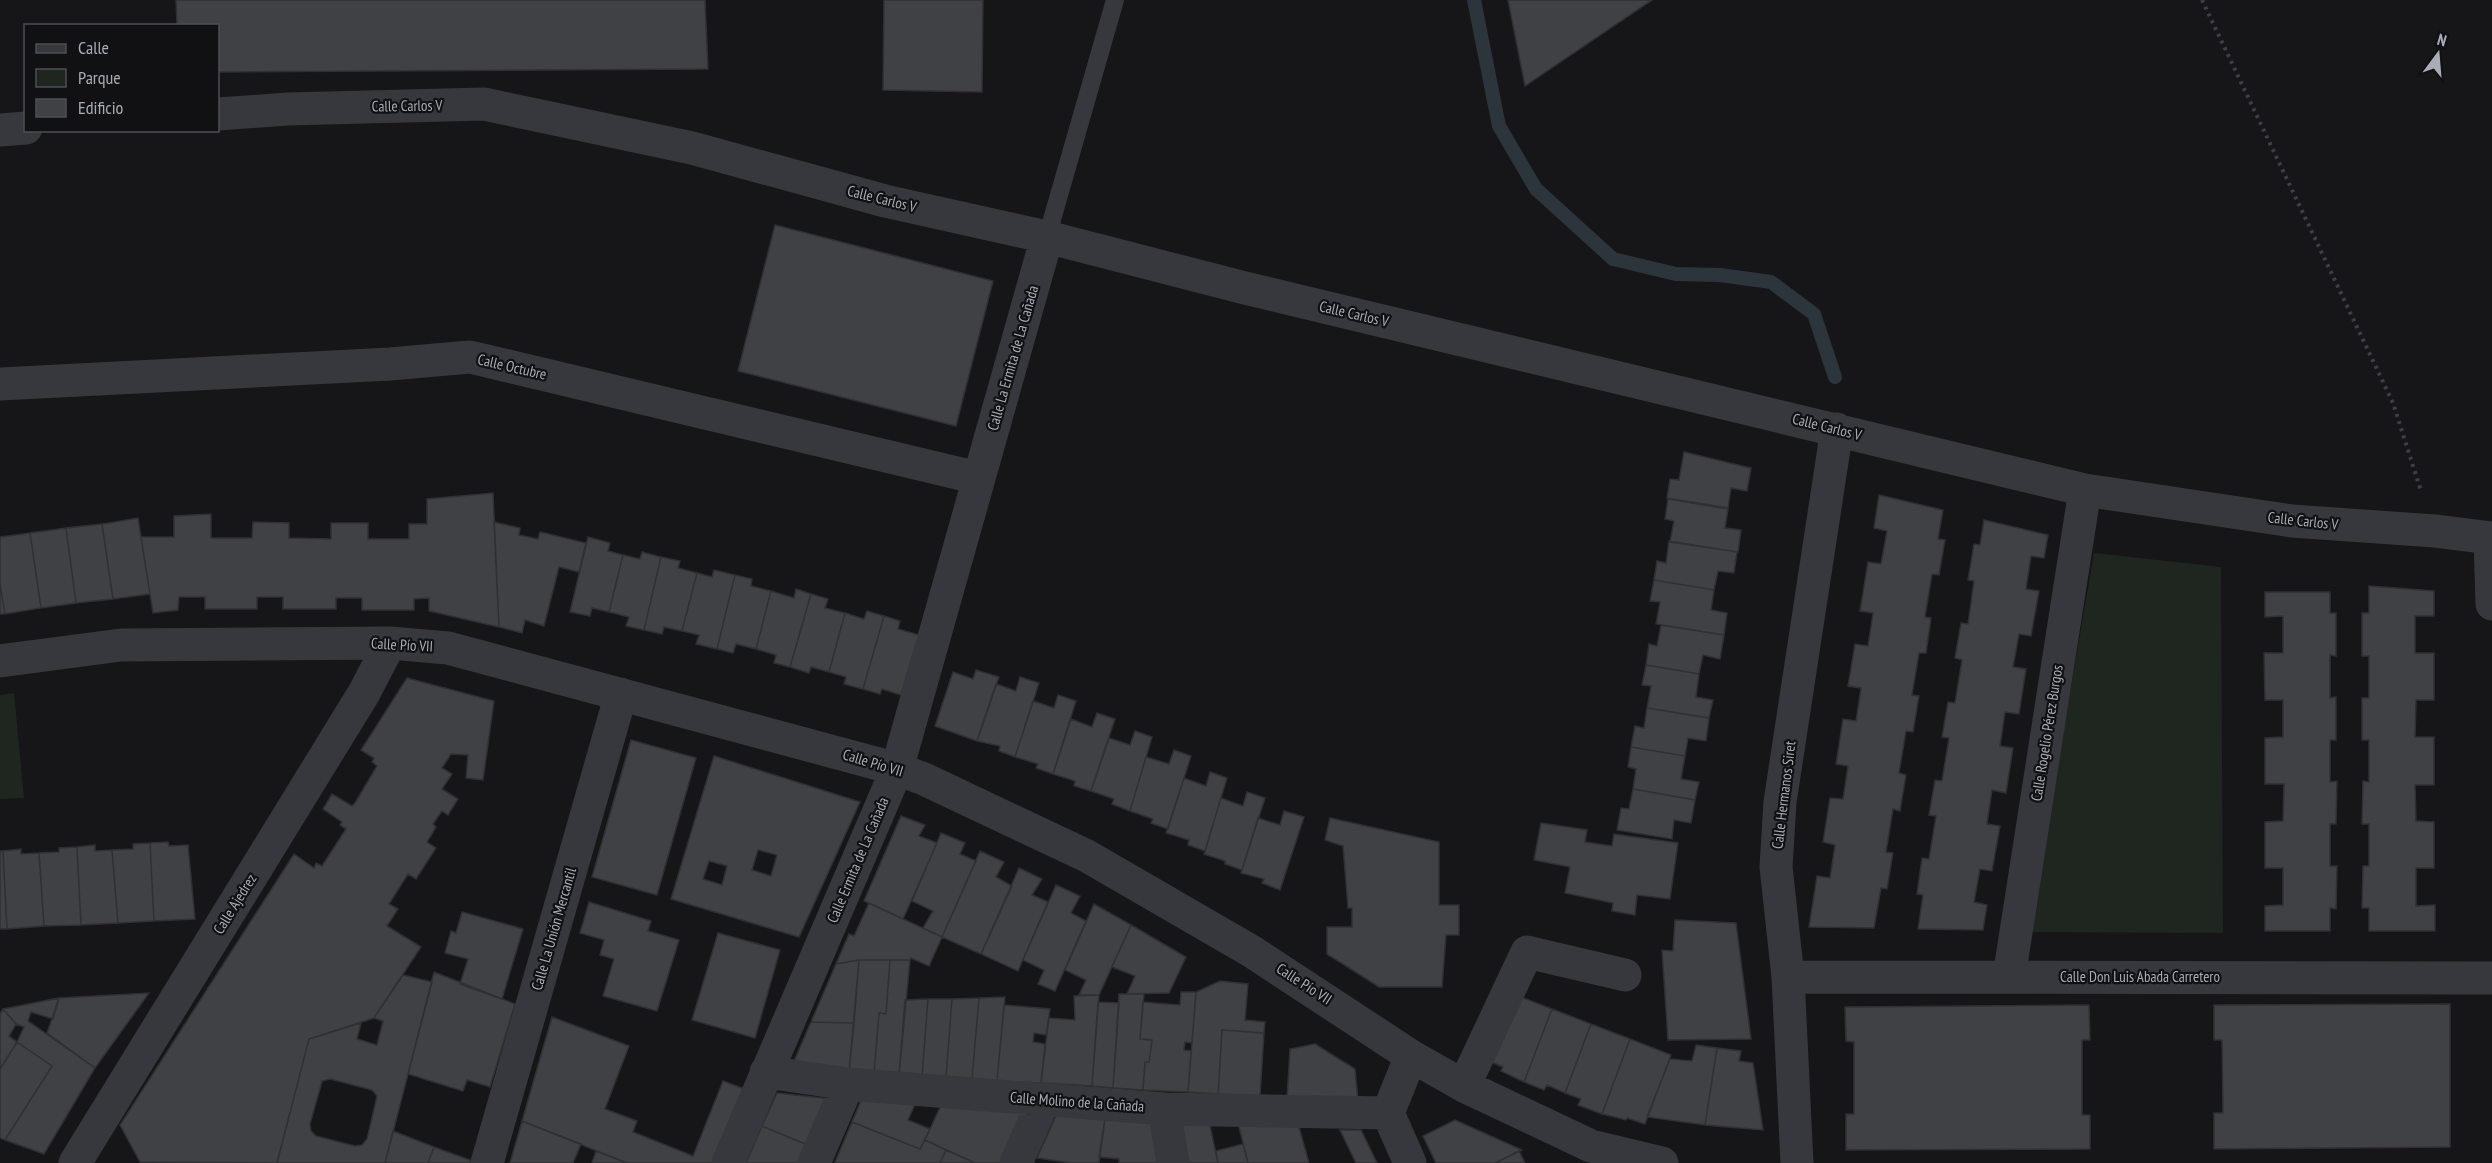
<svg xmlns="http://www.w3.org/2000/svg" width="2492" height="1163" font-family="'PT Sans Narrow',sans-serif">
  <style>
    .green { fill: #1e261f }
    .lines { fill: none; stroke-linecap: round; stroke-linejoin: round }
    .stream { stroke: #2c353c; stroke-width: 14 }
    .building { fill: #404145; stroke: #303034; stroke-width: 1.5; fill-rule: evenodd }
    .path { stroke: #3d3f44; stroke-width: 4; stroke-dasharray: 3 4.5; stroke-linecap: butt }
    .lane { stroke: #37383d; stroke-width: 18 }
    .street { stroke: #37383d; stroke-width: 33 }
    .labels { text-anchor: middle; stroke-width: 4.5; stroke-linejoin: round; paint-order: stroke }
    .street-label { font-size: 15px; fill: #a8adb8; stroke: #111113 }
  </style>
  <rect width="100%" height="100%" fill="#161618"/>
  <path class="green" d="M2094,553L2221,567L2223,933L2029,932Z
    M14,693L24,798L0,799V695Z"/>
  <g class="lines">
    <path class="stream" d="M1474,0L1499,126L1536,189L1613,259L1676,274L1720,275L1771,282L1814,314L1835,377"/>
  </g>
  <path class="building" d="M176,0H705L708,69L218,72V26H177Z
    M884,0H983L982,92L883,90Z
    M1508,0H1652L1525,86Z
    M775,225L993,281L956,426L738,371Z
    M1684,452L1751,468L1747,491L1731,488L1728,508L1667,498L1670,479L1679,480Z
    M493,493L499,627L429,611V598L414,599V610H362V598H336V609H283V597H257V609H205V597H179L178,610L153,613L141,537H174V516L211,514V538H252L253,522L289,523V538L331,539V523H368V539H409V524H427V499Z
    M1879,495L1943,510L1938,539L1945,540L1939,575L1932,574L1925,617L1931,618L1926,653H1919L1912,695L1919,696L1913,732L1906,731L1899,773L1906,775L1900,811L1893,809L1886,852L1893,853L1887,889L1881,888L1874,928L1809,927L1817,876L1830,878L1835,845L1823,842L1830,798L1843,799L1848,766L1836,764L1843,719L1856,721L1861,688L1848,686L1855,644L1868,646L1873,613L1860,611L1868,562L1881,564L1887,531L1874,528Z
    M1668,499L1728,509L1725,528L1741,530L1738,552L1670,542L1674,521L1665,519Z
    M138,518L150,594L113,599L102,524Z
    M1984,520L2048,535L2044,558L2031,556L2026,589L2039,591L2031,636L2019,634L2013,667L2026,669L2019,714L2005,712L2000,746L2013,748L2006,793L1992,790L1987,824L2000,826L1992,871L1980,869L1974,902L1987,905L1983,930L1918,929L1923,895L1917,894L1922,858L1929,859L1936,816L1929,815L1935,780L1942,781L1949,738L1942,737L1948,702L1955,703L1962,660L1955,658L1961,623L1968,624L1974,581L1968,580L1974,544L1980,545Z
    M494,522L520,528L519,535L538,539L540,532L586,543L579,572L559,567L544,626L525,620L522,633L499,627Z
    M102,524L113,599L76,603L66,528Z
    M66,528L76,603L41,608L30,533Z
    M30,533L41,608L5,614L0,584V537Z
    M588,537L610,543L608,551L623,555L609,612L592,608L590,616L570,612Z
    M1669,541L1737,552L1734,573L1718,571L1714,590L1654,580L1657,561L1666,563Z
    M642,552L661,557L644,630L626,626L629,617L609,612L623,555L640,559Z
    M661,557L680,561L678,568L697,573L682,631L664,627L662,634L644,630Z
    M714,570L735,575L717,649L696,644L699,635L682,631L697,573L712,577Z
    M735,575L752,579L751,586L771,591L756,649L736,644L733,653L717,649Z
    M1654,580L1714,590L1711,610L1727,613L1724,635L1656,624L1660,602L1650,601Z
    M0,584L5,614H0Z
    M2369,586L2434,591V616H2415V653H2434V700H2416L2415,737H2434V785H2415L2416,821L2434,822V868H2416V906L2435,905V931H2369V908H2362L2363,866H2369V824H2362L2363,781L2369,782V740H2362V698H2369V656H2362V613H2369Z
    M796,589L811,594L790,667L774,663L776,655L756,649L771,591L794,598Z
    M2265,592H2330V613H2336V656L2330,655V698L2336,697V740H2330V782L2337,781L2336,824H2330V866H2337L2336,909L2330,908V931H2265V906L2283,905V868H2265V822L2283,821L2284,784H2265V738L2283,737V700H2265L2264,653H2283V616L2265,617Z
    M811,594L828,599L825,608L845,613L829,672L811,667L809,673L790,667Z
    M867,611L884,616L863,689L844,684L846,677L829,672L845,613L864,619Z
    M884,616L900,621L898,629L919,635L901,695L882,689L880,694L863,689Z
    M1661,625L1724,635L1720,659L1703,655L1699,674L1646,665L1649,644L1657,646Z
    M1646,665L1699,674L1696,697L1713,700L1709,718L1647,708L1651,686L1642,685Z
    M976,670L999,677L977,741L935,726L953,672L973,679Z
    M1020,677L1039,683L1015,757L999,751L1000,746L977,741L996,684L1016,691Z
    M407,678L494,701L483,780L466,778L468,755L451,754L442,768L452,774L442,789L458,799L448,815L442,811L433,824L436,827L427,842L436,848L416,879L408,874L389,904L398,909L387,926L421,947L374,1018L309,1039L277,1163L140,1162L120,1125L294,854L314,868L316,863L322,866L346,829L340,825L342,822L323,809L332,794L352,806L355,803L377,766L372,762L374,758L361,750Z
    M1058,695L1076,701L1053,774L1036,768L1038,764L1015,757L1033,701L1054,708Z
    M1647,708L1709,718L1706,741L1688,738L1685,756L1631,747L1635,726L1644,728Z
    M1097,713L1115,719L1091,791L1074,786L1075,781L1053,774L1071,719L1092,727Z
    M1135,731L1152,737L1130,811L1112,804L1114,799L1091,791L1109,738L1130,745Z
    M631,740L696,758L657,895L592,877Z
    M1631,747L1685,756L1681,779L1699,782L1695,800L1633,789L1636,769L1628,767Z
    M1174,750L1191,756L1168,829L1151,823L1153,819L1130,811L1146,757L1169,764Z
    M714,756L860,802L799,937L671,899ZM758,850L777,855L771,876L752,870ZM709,861L727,866L722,885L703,879Z
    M1210,772L1227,778L1205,851L1188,845L1189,840L1166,833L1184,778L1206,786Z
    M1633,789L1695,800L1691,823L1674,820L1672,839L1617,830L1621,808L1629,809Z
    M1247,792L1265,798L1242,870L1225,864V861L1204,854L1221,798L1243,806Z
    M1284,811L1304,817L1280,890L1262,883L1264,879L1241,873L1258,818L1280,825Z
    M901,816L925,825L919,836L937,843L903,919L864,901Z
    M1330,818L1439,842V905H1459V935H1446L1442,987H1379L1327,954V927H1352V908H1348L1343,846L1325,840Z
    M1541,823L1587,830L1585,842L1612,846L1614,834L1678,843L1670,899L1637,895L1635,915L1612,911L1613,903L1565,893L1570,867L1534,860Z
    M941,833L965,843L960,854L976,861L942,937L923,928L933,911L912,901Z
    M168,842L169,846L188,845L195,919L154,921L150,843Z
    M150,843L154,921L118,923L112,850L133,849V844Z
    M95,845V851L112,850L118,923L81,925L77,847Z
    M77,847L81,925L44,926L39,853L59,852V848Z
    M21,849V854L39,853L44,926L7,929L3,851Z
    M0,851H3L7,929H0Z
    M980,851L1004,862L996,877L1012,886L981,954L942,937Z
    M1019,868L1042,879L1032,895L1048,902L1018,971L981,954Z
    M1056,885L1080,896L1071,913L1086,921L1055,991L1038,984L1044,970L1023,960Z
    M589,902L651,921L648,931L679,940L657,1011L603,996L614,959L600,955L604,940L580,933Z
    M869,903L942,937L929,966L911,958L910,960H859L836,964L849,934L854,936Z
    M1094,904L1131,925L1099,995H1079L1086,980L1065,970Z
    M462,912L523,929L502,999L460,984L468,959L445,953L451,931L456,933Z
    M1675,920L1736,923L1751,1039L1668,1040L1662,950L1673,951Z
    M1131,925L1186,957L1169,993L1127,994L1135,976L1112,967Z
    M718,933L780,950L755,1038L692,1020Z
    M859,960L854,1023L811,1022L836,964Z
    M859,960H890L886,1014L879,1013L874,1073L849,1072Z
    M890,960H910L899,1075L874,1073L879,1013L886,1014Z
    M434,972L515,1004L490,1087L467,1080L463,1091L408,1074Z
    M403,975L432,982L385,1163H277L309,1039L361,1023L357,1039L377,1045L383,1021L374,1018ZM330,1079L372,1090L377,1096L367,1139L362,1145L355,1146L316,1136L311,1131L310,1124L321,1085L322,1081Z
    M1220,981L1248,984L1245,1020L1265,1022L1264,1033L1222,1030L1218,1094L1188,1092L1196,992Z
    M1181,992H1196L1192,1043L1185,1042L1184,1050L1191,1051L1188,1092L1143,1090L1145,1062H1149L1152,1040L1140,1039L1143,1002L1180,1005Z
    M149,993L95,1068L47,1033L59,998Z
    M1119,994H1144L1140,1039L1152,1040L1149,1062H1145L1143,1090L1113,1088Z
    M1513,994L1552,1009L1524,1082L1501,1071L1503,1067L1482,1058Z
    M1099,995L1092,1086L1041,1083L1049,1018L1075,1020L1074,996Z
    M1005,997L997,1081L972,1079L979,998Z
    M59,998L53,1019L31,1012L28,1021L95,1068L44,1154L5,1140L52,1066L17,1042L24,1027L16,1024L3,1009Z
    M979,998L972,1079L946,1077L952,999Z
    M928,999L922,1076L899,1075L905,1000Z
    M928,999H952L946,1077L922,1076Z
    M1098,1002L1119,1003L1113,1088L1092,1086Z
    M2450,1004V1147L2214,1149V1113H2223L2222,1040H2214V1005Z
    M1004,1005L1050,1009L1046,1035L1034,1033L1033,1042L1045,1044L1041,1083L997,1081Z
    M2089,1005L2090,1040H2082V1115H2090V1149L1846,1150V1114H1854V1042L1846,1041L1845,1007Z
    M3,1009L16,1024L9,1036L17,1042L0,1069V1014Z
    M1552,1009L1591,1024L1565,1093L1547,1085L1544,1090L1524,1082Z
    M552,1017L629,1046L605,1109L637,1121L633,1132L693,1156L723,1081L750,1091L718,1163H627L522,1121Z
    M811,1022L854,1023L849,1072L791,1068Z
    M1591,1024L1630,1039L1602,1114L1578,1105L1581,1099L1565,1093Z
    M1222,1030L1264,1033L1260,1096L1218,1094Z
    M1630,1039L1671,1055L1645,1124L1627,1118L1626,1120L1602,1114Z
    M17,1042L52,1066L5,1140L0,1138V1069Z
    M1315,1044L1355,1069L1358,1101L1287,1098L1290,1049Z
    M1696,1045L1717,1048L1705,1125L1647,1117L1670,1059L1692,1061Z
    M1717,1048L1741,1051L1739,1061L1753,1063L1763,1130L1705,1125Z
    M777,1093L831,1099L810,1146L762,1126Z
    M862,1098L916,1102L908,1120L930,1129L920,1149L852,1122Z
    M942,1103L1029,1110L1004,1163H975L925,1140Z
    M1059,1109L1106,1112L1099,1163H1071L1037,1158Z
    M1106,1112L1156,1116L1162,1163H1119V1159L1099,1157Z
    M1181,1119L1209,1121L1218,1163H1188Z
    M1455,1120L1522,1150L1495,1163H1436L1423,1136Z
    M522,1121L581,1144L573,1163H510Z
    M852,1122L920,1149L925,1140L946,1150L940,1163H838L835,1162Z
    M1238,1123L1299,1127L1309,1163H1248Z
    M762,1126L810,1146L803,1163H746Z
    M1340,1130H1361L1377,1163H1356Z
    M393,1131L434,1147L428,1163H385Z
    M1243,1144L1248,1163H1218L1216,1151Z
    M434,1147L470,1160V1163H428Z
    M946,1150L975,1163H940Z
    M596,1151L627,1163H592Z
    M1519,1151L1525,1163H1495Z"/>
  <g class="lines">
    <path class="path" d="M2202,0L2393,403L2421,491"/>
    <path class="lane" d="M1047,237L1115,0"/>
    <path class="street" d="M218,114L288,109L484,104L692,148L885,201L1047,237L1241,287L2085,490L2292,521L2435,531L2492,538
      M0,130L26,128
      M0,384L390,364L470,357L978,478
      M2490,538L2492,604
      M0,661L121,645L390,643L448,648L897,769L924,779L1087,856L1251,951L1411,1056L1464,1086L1591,1146L1662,1163
      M1788,977L2492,978
      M2009,977L2085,490
      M766,1072L848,1084L1164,1109L1388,1113
      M1464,1086L1527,952L1625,975
      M1164,1109L1173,1163
      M75,1163L364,693L390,643
      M487,1163L621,694
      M728,1163L897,769L1047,237
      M814,1163L848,1084
      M1016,1163L1044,1100
      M1410,1163L1388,1113L1411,1056
      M1797,1163L1788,977L1776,867L1780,802L1837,429"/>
  </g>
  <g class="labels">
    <g class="street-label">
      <text transform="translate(407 106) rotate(-1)" y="5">Calle Carlos V</text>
      <text transform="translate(882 199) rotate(14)" y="5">Calle Carlos V</text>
      <text transform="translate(1354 314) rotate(13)" y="5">Calle Carlos V</text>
      <text transform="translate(1013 358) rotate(-74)" y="5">Calle La Ermita de La Cañada</text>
      <text transform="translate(512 367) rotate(13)" y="5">Calle Octubre</text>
      <text transform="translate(1827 427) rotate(14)" y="5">Calle Carlos V</text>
      <text transform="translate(2303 521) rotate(6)" y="5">Calle Carlos V</text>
      <text transform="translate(402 645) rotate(3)" y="5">Calle Pío VII</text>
      <text transform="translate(2047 733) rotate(-81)" y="5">Calle Rogelio Pérez Burgos</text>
      <text transform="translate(873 763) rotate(17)" y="5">Calle Pío VII</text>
      <text transform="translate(1784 795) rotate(-83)" y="5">Calle Hermanos Siret</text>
      <text transform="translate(858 860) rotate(-67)" y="5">Calle Ermita de La Cañada</text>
      <text transform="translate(235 904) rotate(-58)" y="5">Calle Ajedrez</text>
      <text transform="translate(554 929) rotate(-74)" y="5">Calle La Unión Mercantil</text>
      <text x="2140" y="982">Calle Don Luis Abada Carretero</text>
      <text transform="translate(1304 984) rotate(33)" y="5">Calle Pío VII</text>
      <text transform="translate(1077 1102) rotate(4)" y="5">Calle Molino de la Cañada</text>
    </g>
  </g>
  <rect x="24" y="24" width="195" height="108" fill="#111113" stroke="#4d4f55" stroke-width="1.5"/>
  <rect x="36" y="44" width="30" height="9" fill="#37383d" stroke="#4d4f55" stroke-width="1.5"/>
  <text x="78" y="54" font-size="18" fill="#a8adb8">Calle</text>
  <rect x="36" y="69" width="30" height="18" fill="#1e261f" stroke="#4d4f55" stroke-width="1.5"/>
  <text x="78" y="84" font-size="18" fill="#a8adb8">Parque</text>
  <rect x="36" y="99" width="30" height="18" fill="#404145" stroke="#4d4f55" stroke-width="1.5"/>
  <text x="78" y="114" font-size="18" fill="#a8adb8">Edificio</text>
  <g transform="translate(2438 54) rotate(16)" stroke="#111113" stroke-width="4.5" paint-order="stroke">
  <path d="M0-4.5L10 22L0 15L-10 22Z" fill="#a8adb8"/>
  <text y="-9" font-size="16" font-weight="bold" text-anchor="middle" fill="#a8adb8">N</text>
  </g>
</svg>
